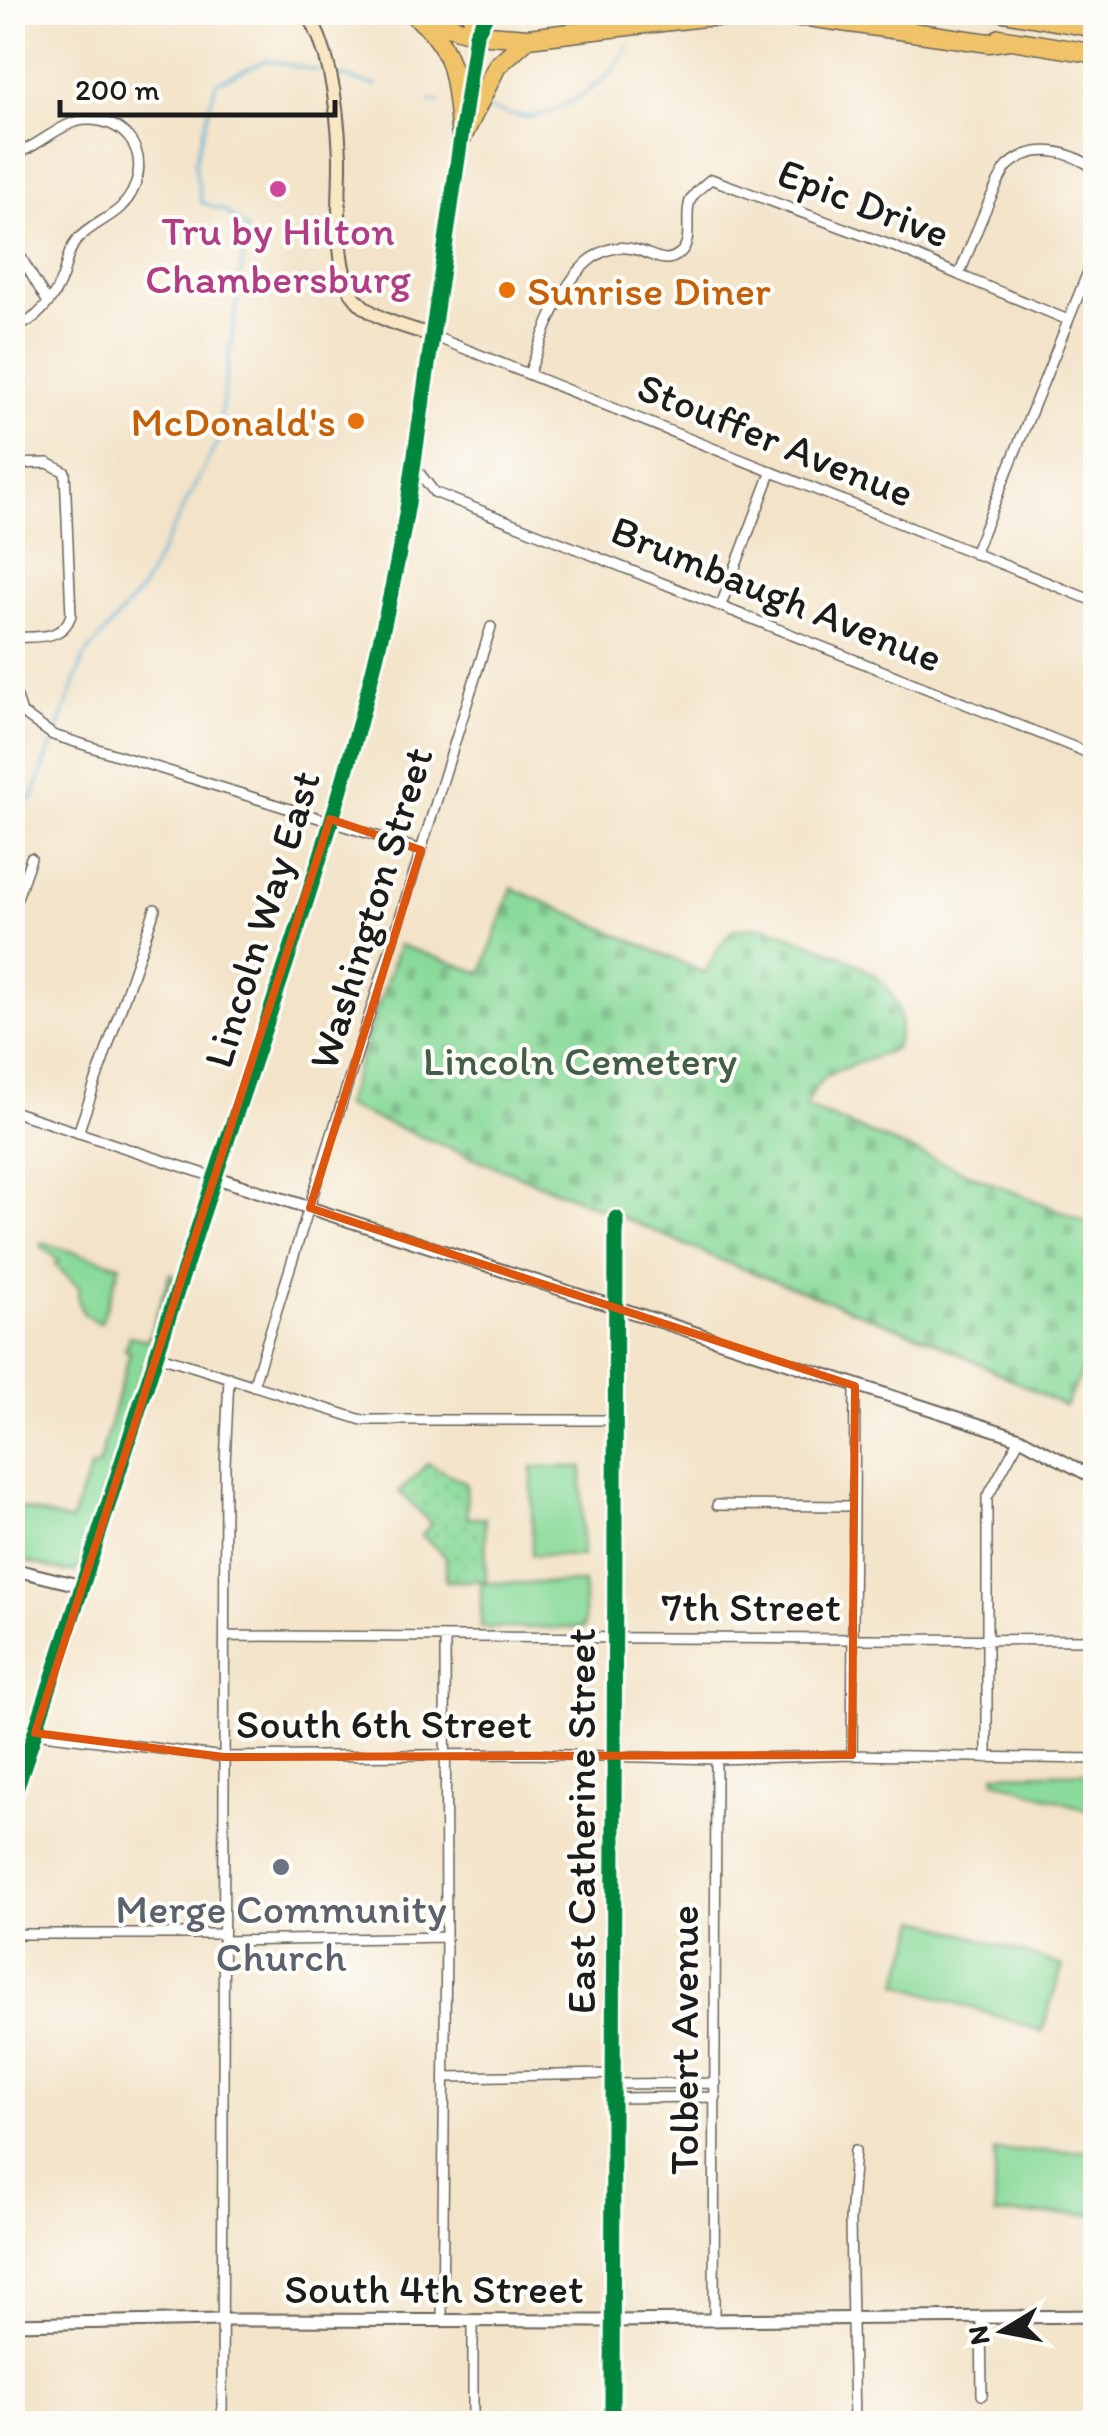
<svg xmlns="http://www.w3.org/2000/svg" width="1108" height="2436" font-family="Itim,sans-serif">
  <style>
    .green { fill: #89da9a; stroke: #527b5b; stroke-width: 2.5 }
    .cemetery { fill: url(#cemetery-stones); stroke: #527b5b; stroke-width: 2.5 }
    .park { fill: url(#park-dots); stroke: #527b5b; stroke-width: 2.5 }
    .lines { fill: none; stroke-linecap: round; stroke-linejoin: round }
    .stream { stroke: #59b1d6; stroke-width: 2.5 }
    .minor-casing { stroke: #676258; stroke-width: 12 }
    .tertiary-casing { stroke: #676258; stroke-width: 15 }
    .secondary-casing { stroke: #676258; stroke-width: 16 }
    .trunk-casing { stroke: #676258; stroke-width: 19 }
    .motorway-casing { stroke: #676258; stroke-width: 21 }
    .minor { stroke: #fff; stroke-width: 9 }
    .tertiary { stroke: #fff; stroke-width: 11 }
    .secondary { stroke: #f9e7c3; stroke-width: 12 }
    .trunk { stroke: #f0c369; stroke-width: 15 }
    .motorway { stroke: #f0c369; stroke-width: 18 }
    .cycleway-casing { stroke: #fdfcf7; stroke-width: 21 }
    .cycleway { stroke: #00873e; stroke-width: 15 }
    .marked { fill: none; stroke: #de560d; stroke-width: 8; stroke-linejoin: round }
    .hotel-dot { fill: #d1479c; stroke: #fdfcf7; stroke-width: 4 }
    .food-dot { fill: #e8710a; stroke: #fdfcf7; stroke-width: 4 }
    .worship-dot { fill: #6b7280; stroke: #fdfcf7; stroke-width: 4 }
    .labels { text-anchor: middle; stroke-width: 8; stroke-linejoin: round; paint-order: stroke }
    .street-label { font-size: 42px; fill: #1c1c1c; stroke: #fdfcf7 }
    .hotel-label { font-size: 42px; fill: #b23c85; stroke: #fdfcf7 }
    .food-label { font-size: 42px; fill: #c56008; stroke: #fdfcf7; text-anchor: start }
    .park-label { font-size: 42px; fill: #425e48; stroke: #fdfcf7 }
    .worship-label { font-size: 42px; fill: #5b616d; stroke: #fdfcf7 }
  </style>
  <defs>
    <pattern id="cemetery-stones" width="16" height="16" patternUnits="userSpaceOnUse" patternTransform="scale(2.5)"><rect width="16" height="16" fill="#89da9a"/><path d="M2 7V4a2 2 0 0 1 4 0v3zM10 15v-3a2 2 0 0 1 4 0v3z" fill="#76ba84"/></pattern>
    <pattern id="park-dots" width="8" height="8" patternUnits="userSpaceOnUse" patternTransform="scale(2.5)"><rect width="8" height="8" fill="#89da9a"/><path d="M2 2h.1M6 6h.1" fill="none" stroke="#76ba84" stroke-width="1.8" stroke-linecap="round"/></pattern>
  </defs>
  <rect width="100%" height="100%" fill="#fdfcf7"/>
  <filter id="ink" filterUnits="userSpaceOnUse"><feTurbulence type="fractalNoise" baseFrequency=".01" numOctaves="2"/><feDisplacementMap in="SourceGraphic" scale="20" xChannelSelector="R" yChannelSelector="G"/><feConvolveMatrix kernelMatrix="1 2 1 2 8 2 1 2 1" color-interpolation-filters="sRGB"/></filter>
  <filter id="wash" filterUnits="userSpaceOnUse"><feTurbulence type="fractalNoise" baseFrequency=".0048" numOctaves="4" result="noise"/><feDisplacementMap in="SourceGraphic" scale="40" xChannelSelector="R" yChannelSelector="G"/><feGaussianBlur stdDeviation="2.25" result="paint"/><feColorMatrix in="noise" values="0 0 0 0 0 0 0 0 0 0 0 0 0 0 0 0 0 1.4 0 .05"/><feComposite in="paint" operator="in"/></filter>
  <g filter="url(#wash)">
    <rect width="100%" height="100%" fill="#f3e3c8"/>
    <path class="green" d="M42,1243L120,1265L101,1323C83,1319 75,1304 79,1287L55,1265L59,1261L41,1246Z
      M170,1273L174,1275L80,1566L76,1571L66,1572L13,1558V1506L71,1522L91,1467H98L130,1352L125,1350L129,1336L148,1340Z
      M532,1467H582V1556L532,1555Z
      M481,1583H584V1628H481Z
      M1095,1772V1812L995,1780V1774Z
      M919,1919L1063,1966L1042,2031L898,1984Z
      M995,2151H1095V2214L995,2215Z"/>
    <path class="cemetery" d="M512,888L705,973L720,946L733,930C743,929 755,926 764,927C776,928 790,936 801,940C850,957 919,984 895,1048C874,1060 839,1066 822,1080C814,1087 810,1098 805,1107L1095,1225V1346L1065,1406L929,1339L725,1262L610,1212L344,1106L399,945L482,973Z"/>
    <path class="park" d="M428,1463L466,1483L467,1518H485L486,1581H446V1557L422,1535L431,1524L400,1492Z"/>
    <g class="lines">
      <path class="stream" d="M340,76L377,86
        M429,101L441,102
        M486,109C499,111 513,116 526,117C559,117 616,77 628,47
        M57,732L84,657L141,590L217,443L247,229L225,211L201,202L195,163L216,83L266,60L318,71
        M12,797L32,799L54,739"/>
    </g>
  </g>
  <g filter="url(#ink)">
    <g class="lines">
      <defs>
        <path id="minor" d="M12,155C39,148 61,120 88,120C104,120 119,126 129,138C146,159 139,190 120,208C107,220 89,226 77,240C68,250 67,263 63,275C55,299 37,321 12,329
          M12,242L48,303
          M959,275L1068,320
          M433,336L1096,602
          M529,374C544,333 575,231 637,250C652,254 666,266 680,253C694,241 684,217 690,201C695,191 703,186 711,179L895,247L959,275C968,254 996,178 1008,166C1034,142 1070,150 1096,170
          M12,464L48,463L65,472L71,615C63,641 36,636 12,638
          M414,466L434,492L1096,756
          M974,554L1096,252
          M721,605L771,473
          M12,683L22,713L53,735L421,850
          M12,912L31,858
          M12,1111L214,1177
          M78,1133L155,909
          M157,1355L362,1420H616
          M253,1386L491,627
          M717,1505L854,1506
          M226,1636L1096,1640
          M12,1725L35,1733L224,1757L529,1754L716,1759L852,1755L1096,1759
          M852,1755L855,1386
          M987,1758V1498L1020,1438
          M12,1934H222
          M223,1941L446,1937
          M445,2077L614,2074
          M614,2084L716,2083
          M614,2098L716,2097
          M981,2317L982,2395
          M442,2321L446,1937L445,1637
          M473,2321V2424
          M714,2321L716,1759
          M222,2424L225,1464L229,1377
          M612,2424L616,1218
          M854,2424L850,2221L855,2150"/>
        <path id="tertiary" d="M214,1177L1020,1438L1096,1479
          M12,1569L82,1586
          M12,2324L222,2320L613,2321L1096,2316"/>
        <path id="secondary" d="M307,12C331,52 338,110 340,156C341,193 331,271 357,300C375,321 408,327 433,336"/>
        <path id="trunk" d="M469,12L476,34
          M12,1802C81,1594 145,1385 215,1177C288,956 370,733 408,503L476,34L488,12"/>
        <path id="motorway" d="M1003,12L1096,28
          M416,17L476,34L528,38L704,17H808L989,43L1009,40
          M421,21C458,50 456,95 461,138
          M1000,38L1096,54
          M462,138L497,66L528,38"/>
      </defs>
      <use href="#minor" class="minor-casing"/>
      <use href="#tertiary" class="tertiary-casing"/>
      <use href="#secondary" class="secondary-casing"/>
      <use href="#trunk" class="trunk-casing"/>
      <use href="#motorway" class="motorway-casing"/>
      <use href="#minor" class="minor"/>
      <use href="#tertiary" class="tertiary"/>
      <use href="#secondary" class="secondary"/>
      <use href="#trunk" class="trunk"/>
      <use href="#motorway" class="motorway"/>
      <defs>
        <path id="cycleway" d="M12,1802C81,1594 145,1385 215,1177C288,956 370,733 408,503L476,34L488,12
          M612,2424L616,1218"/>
      </defs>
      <use href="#cycleway" class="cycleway-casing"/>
      <use href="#cycleway" class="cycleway"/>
    </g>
  </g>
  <path class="marked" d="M330,819L421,850L310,1208L855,1386L852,1755L224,1757L35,1733Z"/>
  <circle class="hotel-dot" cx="278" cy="189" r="10"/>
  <g class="food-dot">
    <circle cx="507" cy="290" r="10"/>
    <circle cx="356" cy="421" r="10"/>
  </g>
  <circle class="worship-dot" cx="281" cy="1867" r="10"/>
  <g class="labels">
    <g class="street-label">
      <text transform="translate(864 202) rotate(21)" y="15">Epic Drive</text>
      <text transform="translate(776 439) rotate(22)" y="15">Stouffer Avenue</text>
      <text transform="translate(777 593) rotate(22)" y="15">Brumbaugh Avenue</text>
      <text transform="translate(370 908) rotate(-73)" y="15">Washington Street</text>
      <text transform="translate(261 919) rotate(-73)" y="15">Lincoln Way East</text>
      <text x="751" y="1621">7th Street</text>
      <text x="384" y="1738">South 6th Street</text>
      <text transform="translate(580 1821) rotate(-90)" y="15">East Catherine Street</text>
      <text transform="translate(683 2040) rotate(-90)" y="15">Tolbert Avenue</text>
      <text x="434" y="2303">South 4th Street</text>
    </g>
    <g class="hotel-label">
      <text x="278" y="245">Tru by Hilton<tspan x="278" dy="48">Chambersburg</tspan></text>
    </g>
    <g class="food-label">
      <text x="527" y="305">Sunrise Diner</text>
      <text x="336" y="436" text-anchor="end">McDonald's</text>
    </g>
    <g class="park-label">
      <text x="580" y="1075">Lincoln Cemetery</text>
    </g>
    <g class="worship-label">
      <text x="281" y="1923">Merge Community<tspan x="281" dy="48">Church</tspan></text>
    </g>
  </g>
  <rect width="1108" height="2436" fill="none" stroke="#fdfcf7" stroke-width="50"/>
  <g transform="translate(1003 2331) rotate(260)" stroke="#fdfcf7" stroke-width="8" paint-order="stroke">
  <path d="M0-8L18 38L0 25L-18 38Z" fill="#1c1c1c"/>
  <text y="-15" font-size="28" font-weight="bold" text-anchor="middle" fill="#1c1c1c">N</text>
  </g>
  <path d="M60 100v15h275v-15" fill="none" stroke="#1c1c1c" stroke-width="5"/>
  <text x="75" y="100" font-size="30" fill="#1c1c1c" stroke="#fdfcf7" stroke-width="8" paint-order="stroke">200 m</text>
</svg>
